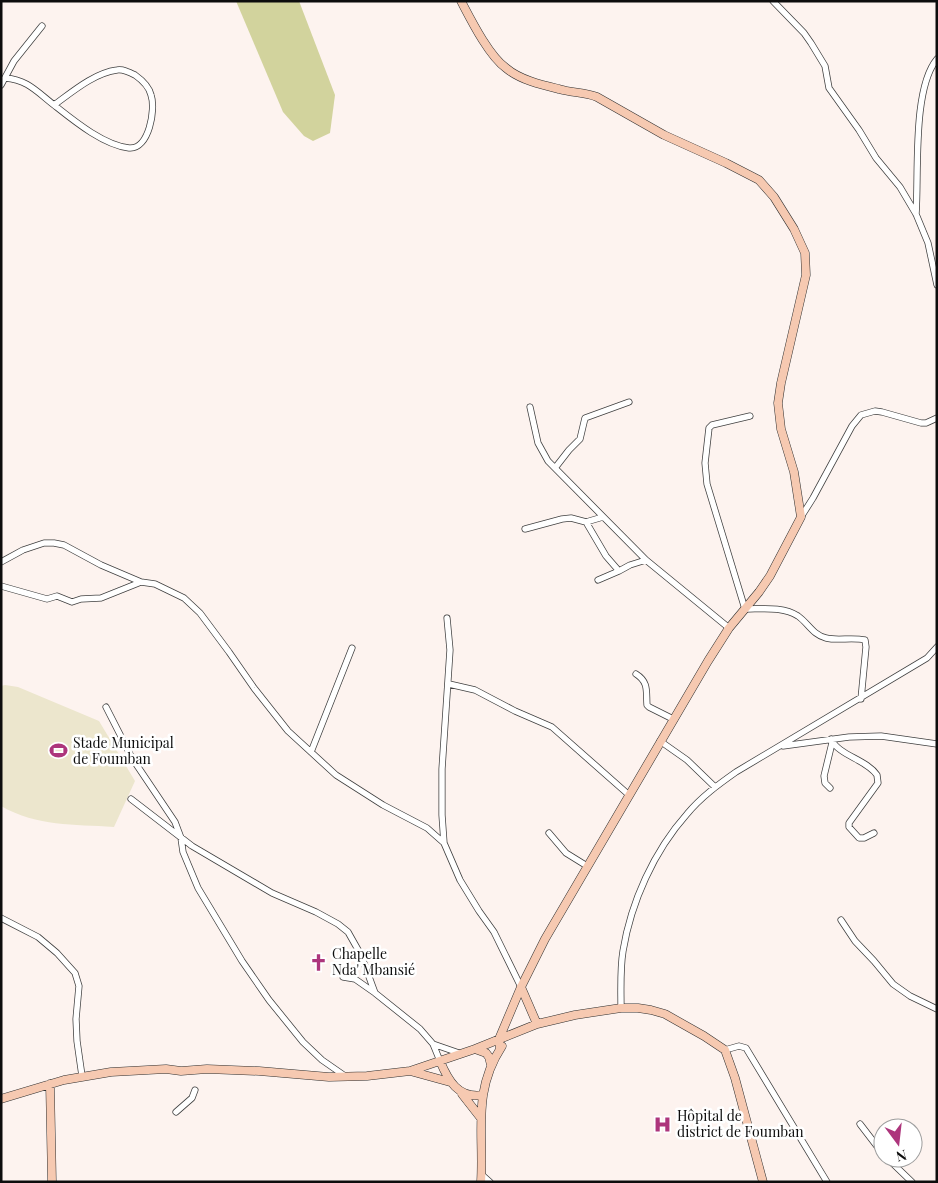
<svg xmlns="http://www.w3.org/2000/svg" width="938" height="1183" font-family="'Playfair Display',serif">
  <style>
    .forest { fill: #d2d39d }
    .pitch { fill: #ece6cd }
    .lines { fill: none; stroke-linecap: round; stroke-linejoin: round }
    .street-casing { stroke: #404040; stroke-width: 7 }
    .secondary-casing { stroke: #2f2f2f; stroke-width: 9 }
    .street { stroke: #fff; stroke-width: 5.5 }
    .secondary { stroke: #f6c9b1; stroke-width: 8 }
    .labels { text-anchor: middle; stroke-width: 5; stroke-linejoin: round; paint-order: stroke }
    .poi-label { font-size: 14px; fill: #0d0d0d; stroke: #fff; text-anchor: start }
  </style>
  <rect width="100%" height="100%" fill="#fdf3ef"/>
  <path class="forest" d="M236,1H299L335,95L330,133L313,141L304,136L283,112Z"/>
  <path class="pitch" d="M5,685L18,687L99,721L135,781L114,827C73,824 38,827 1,806V686Z"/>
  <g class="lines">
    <defs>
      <path id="street" d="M773,1L804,33L811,43L825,66L829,88L859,130L876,158L900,187L916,214L928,243L937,285
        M5,78C28,80 36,91 54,105C73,120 103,145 129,148C149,150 156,109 151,95C149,86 142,80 135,75C129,72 123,69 117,70C94,73 72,92 54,105
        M1,85L14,61L42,26
        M916,214C919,175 912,89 937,59
        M530,407L538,443L548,461L646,560L729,628
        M750,416L712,425L709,428L705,463L707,484L745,609C762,609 783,606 798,616C808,623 813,635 826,638C838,641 852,637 865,640L866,647L861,699
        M555,468L569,450L580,439L585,418L629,402
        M801,517L813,498L852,426L861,415L875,411L882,412L921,423H926L937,418
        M586,522L606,556L619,571L630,565L646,560
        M525,529L562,519L571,518L586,522L603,517
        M1,562L23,550L44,543H54L64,545L101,565L141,582L155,584L184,598L200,613L229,652L254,688L288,731L336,775L383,805L427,828L444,843
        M598,580L619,571
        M1,586L47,599L57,596L72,602L81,599L101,598L141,582
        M447,618L450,650L442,769V815L444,843L460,880L479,911L494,932L521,987
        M636,674C649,682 646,692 647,705L649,707L673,719
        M449,684L475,690L515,711L552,727L629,795
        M106,707L132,758L175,822L181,838L183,852L198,888L242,961L269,1000L303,1042L322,1060L345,1076
        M831,739C839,756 866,759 877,775L878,783L849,823V827L859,838H864L874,833
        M660,741L687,760L715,787
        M783,746L849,737L881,736L937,744
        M311,752L352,648
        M830,788L825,783L824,776L832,743
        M131,799L192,846L272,893L316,912L338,924L348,932L361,955L375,993L420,1029L433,1044L440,1061
        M549,833L566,853L587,866
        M1,918L38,937L57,953L75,973L79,986L76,1019L77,1041L82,1076
        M841,920L855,941L874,961L893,984L910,996L937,1009
        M343,977L355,979L375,993
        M621,1008C621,989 620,969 623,951C631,902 654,851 687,814C701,797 719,784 736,772L927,658L937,647
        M433,1044L459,1053
        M725,1050L739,1046L746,1048L827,1182
        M176,1112L192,1098L195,1090
        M860,1124L883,1154
        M887,1158L912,1182
        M481,1174L490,1182"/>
      <path id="secondary" d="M461,1C471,20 489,56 506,68C520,80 542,85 559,89C572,93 585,92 597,97L664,135L726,163L759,180L774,197L794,229L805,253L806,275L781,383L778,403L781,429L794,472L801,517L770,576L759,592L729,628L708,661L545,939L521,987L499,1039L500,1049
        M521,987L537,1024
        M475,1049L537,1024L575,1015L621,1008H638L651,1010L665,1014L704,1036L725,1050L735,1078L763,1182
        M440,1061C448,1080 458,1099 483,1095
        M410,1071L450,1082
        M50,1084L52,1182
        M462,1094L480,1117
        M1,1099L64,1080L111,1072L166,1069L181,1071L207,1069L259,1071L329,1077L367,1076L410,1071L475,1049L486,1053L489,1057L491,1065
        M481,1182C484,1131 472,1092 502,1046"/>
    </defs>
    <use href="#street" class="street-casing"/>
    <use href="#secondary" class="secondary-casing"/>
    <use href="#street" class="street"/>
    <use href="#secondary" class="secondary"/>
  </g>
  <defs>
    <symbol id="stadium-bare" viewBox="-9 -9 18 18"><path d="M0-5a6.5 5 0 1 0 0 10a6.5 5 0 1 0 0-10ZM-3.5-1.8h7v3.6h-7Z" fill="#ad357c" stroke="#fff" stroke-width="2.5" paint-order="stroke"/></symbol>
    <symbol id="church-bare" viewBox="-9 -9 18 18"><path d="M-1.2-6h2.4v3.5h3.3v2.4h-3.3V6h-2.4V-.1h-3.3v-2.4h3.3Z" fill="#ad357c" stroke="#fff" stroke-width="2.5" paint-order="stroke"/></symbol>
    <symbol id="hospital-bare" viewBox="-9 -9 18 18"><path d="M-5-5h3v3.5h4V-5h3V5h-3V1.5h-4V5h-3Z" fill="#ad357c" stroke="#fff" stroke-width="2.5" paint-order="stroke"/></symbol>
  </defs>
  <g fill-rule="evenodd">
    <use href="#stadium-bare" x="46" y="738" width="25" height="25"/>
    <use href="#church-bare" x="306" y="950" width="25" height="25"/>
    <use href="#hospital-bare" x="650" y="1112" width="25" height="25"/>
  </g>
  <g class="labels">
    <g class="poi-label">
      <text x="73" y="748">Stade Municipal<tspan x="73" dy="16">de Foumban</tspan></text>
      <text x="332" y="959">Chapelle<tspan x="332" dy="16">Nda' Mbansié</tspan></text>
      <text x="677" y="1121">Hôpital de<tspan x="677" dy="16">district de Foumban</tspan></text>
    </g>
  </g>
  <rect width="938" height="1183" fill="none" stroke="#0d0d0d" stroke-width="5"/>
  <g transform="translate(898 1143) rotate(165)"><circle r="24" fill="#ffffff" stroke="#9e9e9e"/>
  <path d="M0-4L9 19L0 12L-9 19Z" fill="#ad357c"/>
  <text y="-8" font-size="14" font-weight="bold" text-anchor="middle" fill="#0d0d0d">N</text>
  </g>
</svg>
